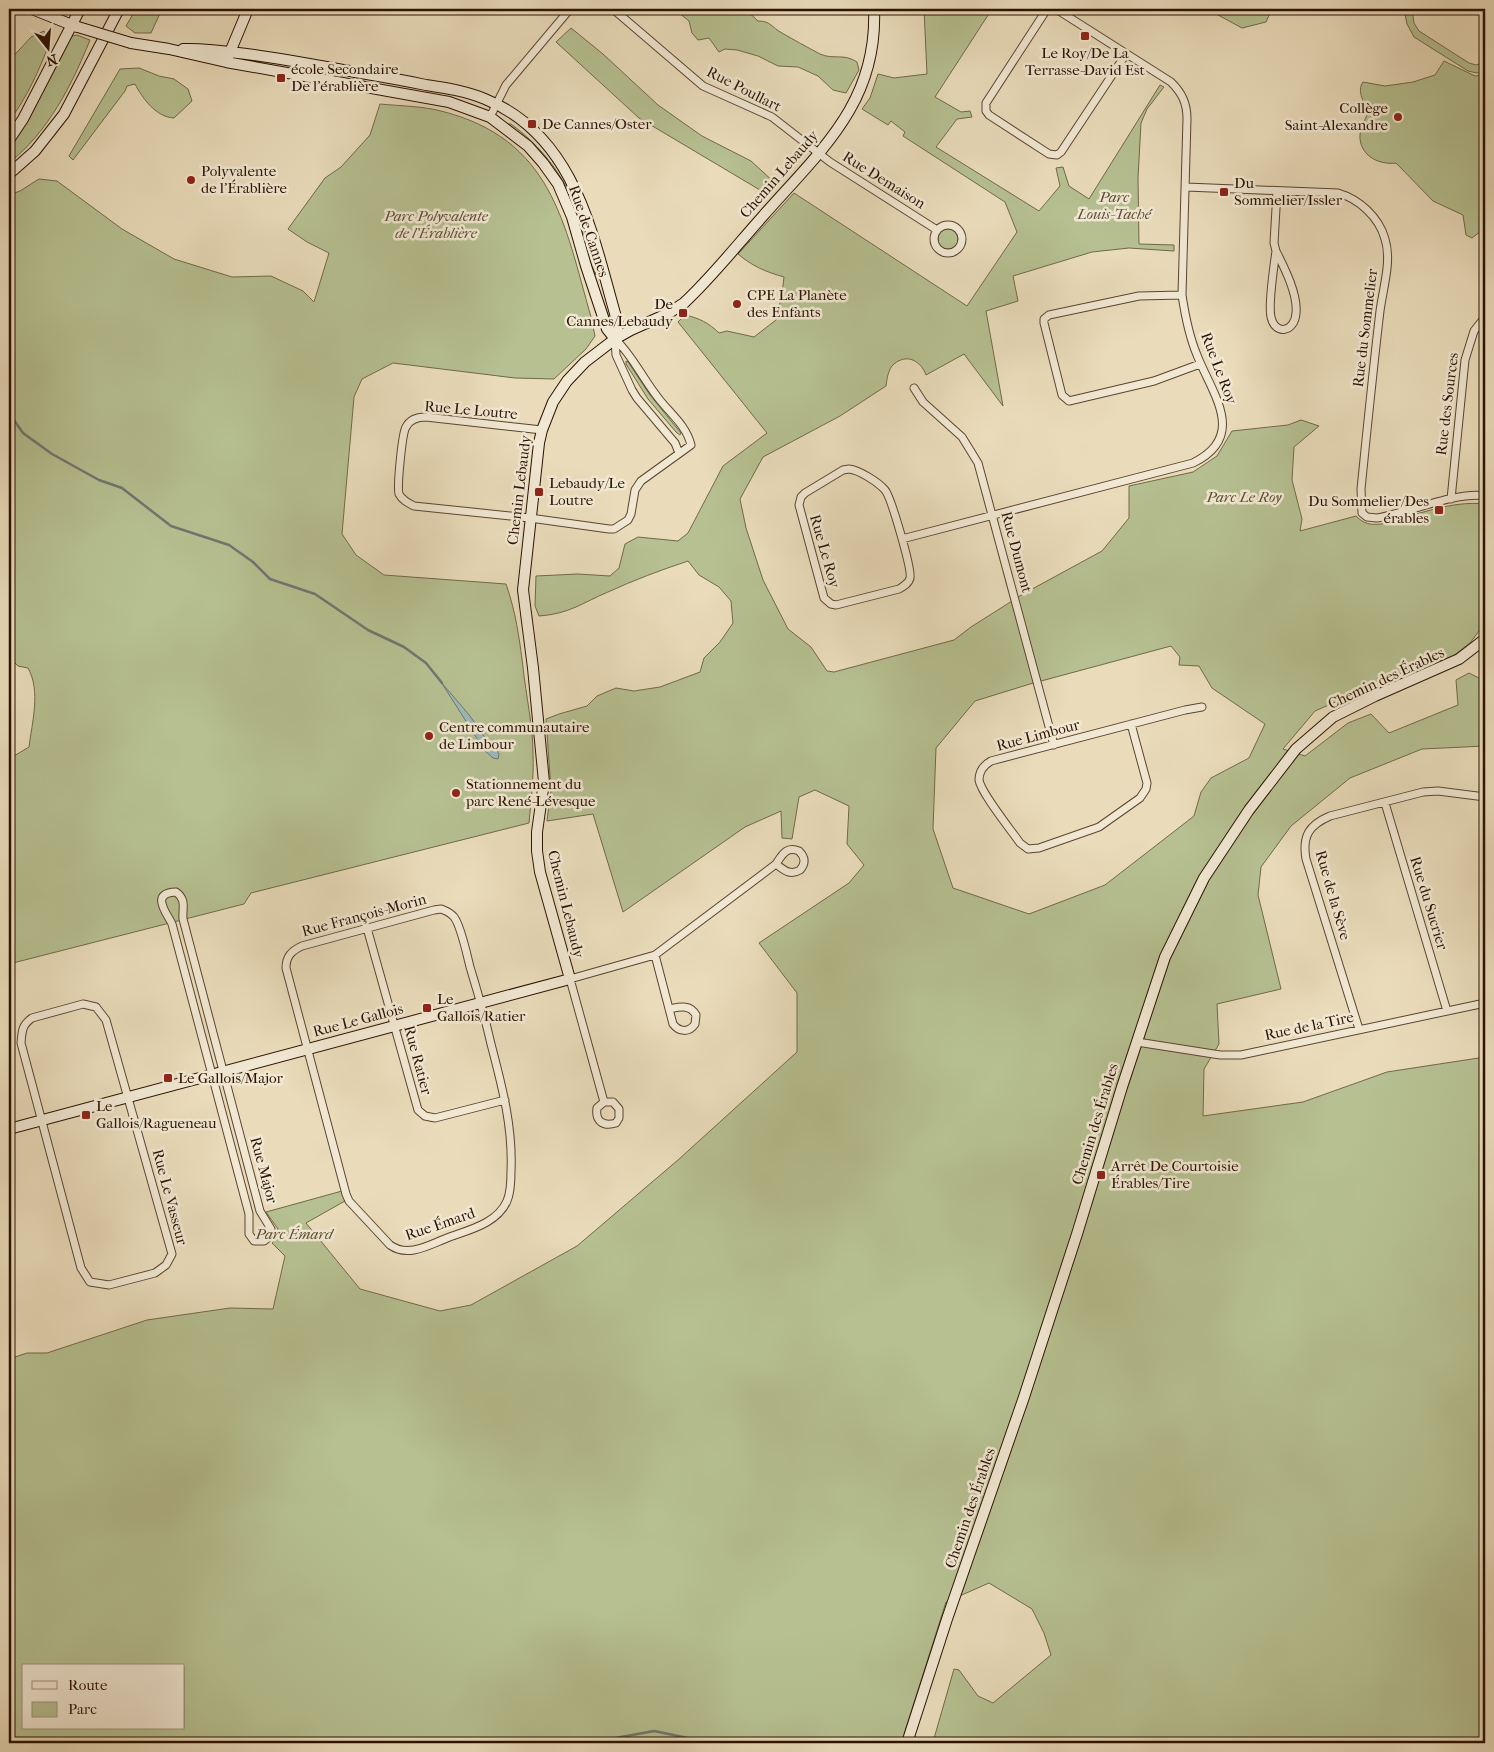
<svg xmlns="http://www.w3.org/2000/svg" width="1494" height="1752" font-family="'IM FELL French Canon',serif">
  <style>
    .green { fill: #b6c091; stroke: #706948; fill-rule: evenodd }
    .water { fill: #9cb9ba; stroke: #6f7670 }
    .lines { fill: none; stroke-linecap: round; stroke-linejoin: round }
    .stream { stroke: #6f7670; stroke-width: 2.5 }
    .street-casing { stroke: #5b442f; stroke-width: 9 }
    .secondary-casing { stroke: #2b1200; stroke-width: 12 }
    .street { stroke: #f1e8d3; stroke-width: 7 }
    .secondary { stroke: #f1e8d3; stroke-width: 10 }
    .secondary-bridge-casing { stroke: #2b1200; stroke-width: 12; stroke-linecap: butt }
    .secondary-bridge { stroke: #f1e8d3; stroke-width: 10 }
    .poi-dot { fill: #8f2418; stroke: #f1e8d3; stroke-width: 2 }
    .labels { text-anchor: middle; stroke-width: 5; stroke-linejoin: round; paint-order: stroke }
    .poi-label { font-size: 15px; fill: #2b1200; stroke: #f1e8d3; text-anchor: start }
    .street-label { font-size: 15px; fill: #2b1200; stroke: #f1e8d3 }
    .park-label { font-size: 15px; font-style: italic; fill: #5c4f33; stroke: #f1e8d3 }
  </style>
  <rect width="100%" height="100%" fill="#eadcbb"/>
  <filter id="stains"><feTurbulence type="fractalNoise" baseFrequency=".004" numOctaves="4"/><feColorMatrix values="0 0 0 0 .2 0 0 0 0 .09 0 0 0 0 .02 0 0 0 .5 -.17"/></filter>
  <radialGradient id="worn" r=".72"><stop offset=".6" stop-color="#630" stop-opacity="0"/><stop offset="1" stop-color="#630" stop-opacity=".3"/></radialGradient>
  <path class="green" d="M136,9H162L151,33H135L126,26Z
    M674,9H745L758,21C771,21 771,27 782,33C794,40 807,47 820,54C833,60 844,53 857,62L859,70L846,93L833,90L818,76L798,67L778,66L758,56L737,50L725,49L719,52L709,38L698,40L692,33L689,21Z
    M924,9H972L979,13L982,9H992L935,97L961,112L970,111L972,117L957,119L936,147L1039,211L1060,186L1056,168L1063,167L1069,186L1089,199L1160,85L1164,87L1147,109L1141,123L1138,178L1139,244L1174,245V251L1129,248L1092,252L1013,276L1018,301L986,311L1003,406L964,354L926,375C921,361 907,353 894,364C888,369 887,379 886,386L840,416L763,457L740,499L746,528L763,580L788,629L811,647L827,671L834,672L954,640L971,627L1023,594L1102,551L1129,518V486L1193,472L1217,456L1232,431L1288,425L1301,420L1319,426L1294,447L1292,480L1302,519L1300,531L1356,516C1364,524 1370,525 1381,524C1414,516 1451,500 1485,504V623L1470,643L1452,657L1402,673L1315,711L1283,749L1305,756L1348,723L1371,714L1389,733L1458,705L1456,680L1469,673L1485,681V746L1422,749L1350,778L1291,826L1261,867L1258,895L1281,989L1217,1004L1219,1044L1204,1069L1203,1116L1303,1102L1387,1072L1485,1057V1743H9V1359L27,1353H47L147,1320L230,1308L273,1309L285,1256L272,1243L277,1238L278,1229L266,1212L342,1191L345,1201L306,1223L360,1289L440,1311L471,1305L577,1246L678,1160L797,1052V993L759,943L849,883L864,865L847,844L849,806L815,790L799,797L792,839L782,838L781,811L745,827L623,912L593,814L547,821L551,790L546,719L559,714L587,706L597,696L616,688L634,691L660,687L700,672L704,658L720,642L733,623L731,601L719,587L699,575L688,561C661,570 634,580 608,592C582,603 569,614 539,616L535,606L536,576L578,574L610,576L619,568L625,544L638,537L678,541L688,533L723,466L767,433L678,322L685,315C699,318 709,323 719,333L727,331L754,337L776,320L782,294L784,277C766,272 752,266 738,254L794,193L967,306L1017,232L1005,202L903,136L905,132L891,121L888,125L862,109L870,98L878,74L894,78L927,74ZM1171,646L1180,657L1179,665L1199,666L1212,688L1265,724L1249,758L1211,778L1201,792L1194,816L1105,885L1029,914L953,888L933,829L936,748L975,701L1030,684ZM989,1583L1032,1609L1044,1633L1051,1655L993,1703L978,1696L959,1670L954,1669L933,1742L904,1734L946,1602ZM24,1666H184V1728H24Z
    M1207,9H1272L1266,22L1242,28Z
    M1404,9H1412L1414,23L1419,31L1469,63L1476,65L1485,62V71L1477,73L1468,71L1414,37L1407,24Z
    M571,28L603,54L658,105L702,136L751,161L775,183L765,193L639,118L556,42Z
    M44,31L50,42C39,70 27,98 9,121V61L31,37Z
    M77,35L90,40C72,85 48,132 9,163V146L25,124L71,36Z
    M1444,61L1475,76L1485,75V228L1472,238L1466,235L1463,215L1433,201L1396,163C1380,165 1362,157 1360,139C1359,130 1365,121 1368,112C1365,103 1356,92 1363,82L1385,86L1413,82L1435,75Z
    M139,68L159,76L174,79L188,89L192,101L174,118C156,117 143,99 135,84L127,86L125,91L73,160L69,156L120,69Z
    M380,104C400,106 422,106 441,111C552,139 564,222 591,317L589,319L592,322L595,336L586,349L554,379L515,378L393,363L362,379L354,397L342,534L356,555L384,575L506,584C516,613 519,636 523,667C526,696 533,725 533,754C534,777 531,800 529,823L251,893L244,904L9,964V759L29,747C32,722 41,691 28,668L18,666L9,657V195L20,191L39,179L57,181L122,229L174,259L232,277L271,276L303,291L314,302L329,253L307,242L288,229L325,178L341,167L370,135Z
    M508,124H511C563,162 584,214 596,275L587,256L573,209Z
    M938 239a10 10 0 1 1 20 0a10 10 0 1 1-20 0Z
    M626,361L628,362L650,395L681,433L680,435L676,432L648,399L626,364Z"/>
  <path class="water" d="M441,682L470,716L483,735L496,749L499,754L498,759L493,758L485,751Z"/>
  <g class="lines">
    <path class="stream" d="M9,413L23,433L52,454L99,480L122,488L171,526L229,545L253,562L270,579L315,594L368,630L404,647L426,663L442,683
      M9,1695L13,1721L10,1737L15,1743
      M287,1743L299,1740L302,1743
      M588,1743L654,1731L688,1738L691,1743"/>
    <defs>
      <path id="street" d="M613,9L703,86L772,117L830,162L937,230
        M1047,9L986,103V111L989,115L1049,154L1057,155L1061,152L1126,54
        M490,117L506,85L570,9
        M1186,187L1338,193C1359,199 1379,217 1385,239C1392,261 1383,288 1380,311C1373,370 1367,430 1361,489L1362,513L1367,517L1377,518C1407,513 1458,491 1485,496
        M934 239a14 14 0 1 1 28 0a14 14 0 1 1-28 0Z
        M1276,251C1284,267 1298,294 1296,313C1295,332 1275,336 1271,317C1268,304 1274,266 1276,251L1274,243L1277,191
        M1182,295L1139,296L1049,315L1044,319V323L1062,395L1069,401L1154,381L1200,364
        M615,339L616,355L632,390L637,398L675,443L679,453
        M914,388L923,402L962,437L978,463L1054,745
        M542,430L426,417C417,417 410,419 406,427C402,433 397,487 399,494C402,500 408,503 414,506L530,518L609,529H614L628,520L631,514L635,490L641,481L691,445C686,424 668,412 656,395C642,377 632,355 615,339
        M849,469C859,470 878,482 885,490C891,497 912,569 910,578C909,583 904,586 899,589L836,605L831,604L824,598L799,505L801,497L805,493L843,470Z
        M1451,499L1465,360L1474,331L1485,317
        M902,539L1193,463C1248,436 1212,394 1197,355C1189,336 1185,315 1182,295L1187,119C1187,103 1182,93 1171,82L1056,9
        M1131,724L1147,783L1146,789L1140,798L1099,827L1039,848L1028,849L1020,843C1011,830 981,793 979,780C979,771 984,765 991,761L1185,710L1202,707
        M1385,803L1447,1011
        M176,892C187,900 182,908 183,919L260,1211L271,1229L269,1237L264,1241H254L249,1234V1214L172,924C166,912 150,893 176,892Z
        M441,909C446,911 450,912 454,917C461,926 467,955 470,967C478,993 485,1018 491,1044C502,1086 513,1127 511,1171C511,1181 511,1192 507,1201C497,1224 468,1230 447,1238C429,1245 408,1258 390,1245L349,1201L346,1194L286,968C286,957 291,951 302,946L434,910Z
        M367,928L418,1110L425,1116L435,1118L505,1100
        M655,955L673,1024C679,1032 689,1033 695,1024L696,1015C690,1004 680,1007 669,1009
        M83,1004L96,1007L106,1020L172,1254L166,1265L155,1273L109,1285L90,1282L81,1268L21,1043C22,1031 22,1025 32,1018Z
        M1359,1029L1306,859C1302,836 1309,825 1330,816L1423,792L1438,791L1485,797
        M1137,1042L1220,1055H1241L1485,1003
        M604,1102H613L619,1109V1118L616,1123C603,1127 595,1121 597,1108L604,1102L570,979L655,955L776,864C784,870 790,876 800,870C806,863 805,857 799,851C786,846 782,855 776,864"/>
      <path id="secondary" d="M32,9L77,27
        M131,43L169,49L226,62L449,102L490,117L528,146L543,163L558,184L572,217L586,266L607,329L615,339
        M183,49C206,48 231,52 254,55C288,60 321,66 355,72C379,76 402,80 426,85C446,88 466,91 485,99C578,137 593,239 618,324L615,339
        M228,57L248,9
        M9,140L23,119L80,9
        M9,174L35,151L64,114L119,9
        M9,1129L570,979L540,872L537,851V832L544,782L533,668L523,590L539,443L542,430L553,402L567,381L585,362L615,339L631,330L669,313L684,303C712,277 737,245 763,216C820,151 878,103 874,9
        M907,1743L947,1619L1024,1397L1077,1234L1122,1087L1165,957L1204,878L1249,810L1296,749L1333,717L1375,696L1459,659L1485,639"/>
    </defs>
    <use href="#street" class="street-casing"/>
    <use href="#secondary" class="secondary-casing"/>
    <use href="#street" class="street"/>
    <use href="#secondary" class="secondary"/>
    <defs>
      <path id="secondary-bridge" d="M78,27L131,43"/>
    </defs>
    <use href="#secondary-bridge" class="secondary-bridge-casing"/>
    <use href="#secondary-bridge" class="secondary-bridge"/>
  </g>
  <g class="poi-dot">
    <rect x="1080" y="31" width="10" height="10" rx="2.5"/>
    <rect x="276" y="73" width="10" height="10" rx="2.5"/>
    <circle cx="1398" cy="117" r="5"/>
    <rect x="527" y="119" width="10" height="10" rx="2.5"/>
    <circle cx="191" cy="180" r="5"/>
    <rect x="1219" y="187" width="10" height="10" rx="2.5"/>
    <circle cx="737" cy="304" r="5"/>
    <rect x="678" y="308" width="10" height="10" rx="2.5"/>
    <rect x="534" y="487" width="10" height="10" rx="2.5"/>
    <rect x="1434" y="505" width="10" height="10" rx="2.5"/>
    <circle cx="429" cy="736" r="5"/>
    <circle cx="456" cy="793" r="5"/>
    <rect x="422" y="1003" width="10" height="10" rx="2.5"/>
    <rect x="163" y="1073" width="10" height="10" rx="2.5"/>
    <rect x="81" y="1110" width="10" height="10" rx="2.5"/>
    <rect x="1096" y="1170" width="10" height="10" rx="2.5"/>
  </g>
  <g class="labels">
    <g class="poi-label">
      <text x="1085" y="58" text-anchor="middle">Le Roy/De La<tspan x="1085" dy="17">Terrasse-David Est</tspan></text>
      <text x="291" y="74">école Secondaire<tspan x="291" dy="17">De l'érablière</tspan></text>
      <text x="1388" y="113" text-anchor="end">Collège<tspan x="1388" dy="17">Saint-Alexandre</tspan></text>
      <text x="542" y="129">De Cannes/Oster</text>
      <text x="201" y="176">Polyvalente<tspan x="201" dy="17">de l'Érablière</tspan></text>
      <text x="1234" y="188">Du<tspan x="1234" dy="17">Sommelier/Issler</tspan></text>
      <text x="747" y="300">CPE La Planète<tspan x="747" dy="17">des Enfants</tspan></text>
      <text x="673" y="309" text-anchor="end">De<tspan x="673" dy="17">Cannes/Lebaudy</tspan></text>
      <text x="549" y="488">Lebaudy/Le<tspan x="549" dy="17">Loutre</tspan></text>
      <text x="1429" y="506" text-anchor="end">Du Sommelier/Des<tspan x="1429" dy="17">érables</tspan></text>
      <text x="439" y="732">Centre communautaire<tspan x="439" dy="17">de Limbour</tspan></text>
      <text x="466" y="789">Stationnement du<tspan x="466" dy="17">parc René-Lévesque</tspan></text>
      <text x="437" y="1004">Le<tspan x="437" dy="17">Gallois/Ratier</tspan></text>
      <text x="178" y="1083">Le Gallois/Major</text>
      <text x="96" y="1111">Le<tspan x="96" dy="17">Gallois/Ragueneau</tspan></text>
      <text x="1111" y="1171">Arrêt De Courtoisie<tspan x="1111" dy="17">Érables/Tire</tspan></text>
    </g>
    <g class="street-label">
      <text transform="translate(744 89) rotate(27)" y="5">Rue Poullart</text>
      <text transform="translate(779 174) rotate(-49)" y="5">Chemin Lebaudy</text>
      <text transform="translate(884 180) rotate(32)" y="5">Rue Demaison</text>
      <text transform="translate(589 231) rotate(71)" y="5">Rue de Cannes</text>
      <text transform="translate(1365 328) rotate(-83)" y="5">Rue du Sommelier</text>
      <text transform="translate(1219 368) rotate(69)" y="5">Rue Le Roy</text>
      <text transform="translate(1447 404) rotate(-83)" y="5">Rue des Sources</text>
      <text transform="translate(471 410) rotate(5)" y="5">Rue Le Loutre</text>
      <text transform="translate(519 490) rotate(-83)" y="5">Chemin Lebaudy</text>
      <text transform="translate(825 551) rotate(74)" y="5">Rue Le Roy</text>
      <text transform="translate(1017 552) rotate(75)" y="5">Rue Dumont</text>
      <text transform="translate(1386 678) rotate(-25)" y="5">Chemin des Érables</text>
      <text transform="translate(1038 735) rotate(-15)" y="5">Rue Limbour</text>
      <text transform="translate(1333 895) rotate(74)" y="5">Rue de la Sève</text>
      <text transform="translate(1429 903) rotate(73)" y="5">Rue du Sucrier</text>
      <text transform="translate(566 904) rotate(76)" y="5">Chemin Lebaudy</text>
      <text transform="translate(364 915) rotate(-15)" y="5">Rue François-Morin</text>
      <text transform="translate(358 1020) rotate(-15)" y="5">Rue Le Gallois</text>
      <text transform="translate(1309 1026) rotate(-12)" y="5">Rue de la Tire</text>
      <text transform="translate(418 1060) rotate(75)" y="5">Rue Ratier</text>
      <text transform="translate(1095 1124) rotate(-73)" y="5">Chemin des Érables</text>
      <text transform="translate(264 1170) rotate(75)" y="5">Rue Major</text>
      <text transform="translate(170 1197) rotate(75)" y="5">Rue Le Vasseur</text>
      <text transform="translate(440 1224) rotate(-19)" y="5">Rue Émard</text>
      <text transform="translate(970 1508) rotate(-71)" y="5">Chemin des Érables</text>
    </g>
    <g class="park-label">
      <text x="1114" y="202">Parc<tspan x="1114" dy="17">Louis-Taché</tspan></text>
      <text x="436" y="221">Parc Polyvalente<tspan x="436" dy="17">de l'Érablière</tspan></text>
      <text x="1244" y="502">Parc Le Roy</text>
      <text x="294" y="1239">Parc Émard</text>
    </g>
  </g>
  <rect width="1494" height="1752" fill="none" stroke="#eadcbb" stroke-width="30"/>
  <rect x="10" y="10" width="1474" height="1732" fill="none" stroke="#2b1200" stroke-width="2.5"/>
  <rect x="15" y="15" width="1464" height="1722" fill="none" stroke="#2b1200"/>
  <rect x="22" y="1664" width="162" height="65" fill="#f1e8d3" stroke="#a2927f"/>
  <rect x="32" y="1681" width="25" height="8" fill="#f1e8d3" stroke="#a2927f"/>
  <text x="68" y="1690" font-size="15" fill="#2b1200">Route</text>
  <rect x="32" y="1702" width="25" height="15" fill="#b6c091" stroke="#a2927f"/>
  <text x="68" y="1714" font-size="15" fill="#2b1200">Parc</text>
  <g transform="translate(48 48) rotate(163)" stroke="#f1e8d3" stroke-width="4" paint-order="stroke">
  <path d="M0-4L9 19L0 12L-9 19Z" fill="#2b1200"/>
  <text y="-8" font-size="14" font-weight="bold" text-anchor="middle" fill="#2b1200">N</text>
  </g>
  <rect width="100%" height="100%" filter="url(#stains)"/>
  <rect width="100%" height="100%" fill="url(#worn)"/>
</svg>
